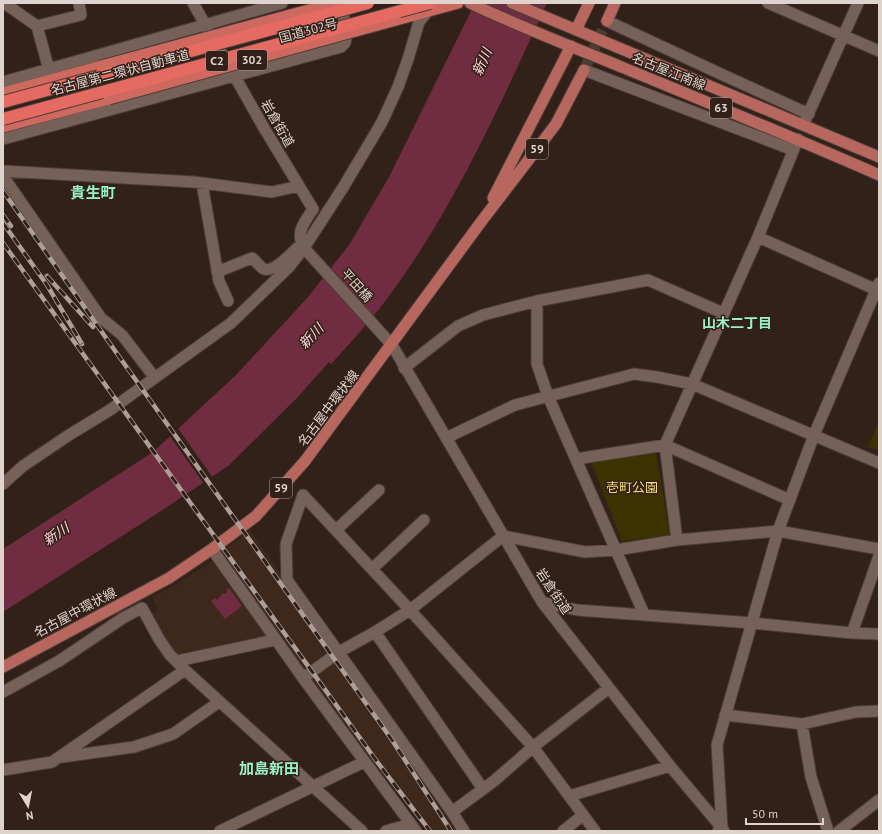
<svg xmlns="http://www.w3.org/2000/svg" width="882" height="834" font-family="'PT Sans','Noto Sans JP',sans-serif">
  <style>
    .built { fill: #3e281c }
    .green { fill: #3c3100 }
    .water { fill: #702c41 }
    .pier { fill: #322118 }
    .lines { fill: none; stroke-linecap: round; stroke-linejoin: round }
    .primary-tunnel { stroke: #4c3c33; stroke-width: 11; stroke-dasharray: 11 5.5; stroke-linecap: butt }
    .minor-casing { stroke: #4c3e38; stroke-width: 13 }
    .tertiary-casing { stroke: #4c3e38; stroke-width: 13 }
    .primary-casing { stroke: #4c3e38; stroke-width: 13 }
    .trunk-casing { stroke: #4c3e38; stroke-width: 13 }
    .minor { stroke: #756157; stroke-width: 11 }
    .tertiary { stroke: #756157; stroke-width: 11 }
    .primary { stroke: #b8675e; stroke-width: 11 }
    .trunk { stroke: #ce6960; stroke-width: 11 }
    .rail-casing { stroke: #ad9f98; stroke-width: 4.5 }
    .rail { stroke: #322118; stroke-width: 3; stroke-dasharray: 9; stroke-linecap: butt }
    .trunk-bridge-casing { stroke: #4c3e38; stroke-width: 13; stroke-linecap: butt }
    .motorway-bridge-casing { stroke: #4c3e38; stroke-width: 14; stroke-linecap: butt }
    .trunk-bridge { stroke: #ce6960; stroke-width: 11 }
    .motorway-bridge { stroke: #e56b62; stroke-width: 12 }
    .labels { text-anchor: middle; stroke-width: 3; stroke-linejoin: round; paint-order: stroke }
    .shield { fill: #322118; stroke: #ab9e97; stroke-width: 1 }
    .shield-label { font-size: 12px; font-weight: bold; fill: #dfd3cd }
    .street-label { font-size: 13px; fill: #dfd3cd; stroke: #322118 }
    .park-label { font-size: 13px; fill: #fadf76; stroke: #322118 }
    .water-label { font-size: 14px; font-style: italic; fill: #ffd2dc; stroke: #322118 }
    .neighbourhood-label { font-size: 14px; font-weight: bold; fill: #99f0ca; stroke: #322118 }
    .quarter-label { font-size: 15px; font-weight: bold; fill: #99f0ca; stroke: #322118 }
  </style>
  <rect width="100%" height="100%" fill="#322118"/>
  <path class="built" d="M250,530L333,647L304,670L221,554Z
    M214,560L266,632V636L182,657L176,654L163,636L151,614L158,610L152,597L178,583Z
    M341,658L422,775L456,831H426L310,678Z"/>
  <path class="green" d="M879,420V450L868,447Z
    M656,452L670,535L622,541L591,462Z"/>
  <path class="water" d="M475,3H547C500,105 452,214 383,304C367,325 349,344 331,364L329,362L296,399L228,466L161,511L3,612V549L153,452L236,375L308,297L349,245L389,177Z
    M229,588L242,606L225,619L211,601L215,598L217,600L223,593L225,594L227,592L226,590Z"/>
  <path class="pier" d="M177,427L213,478L204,484L169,435Z"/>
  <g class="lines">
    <path class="primary-tunnel" d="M584,70L607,21"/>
    <defs>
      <path id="minor" d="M4,3L37,26L81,15L79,3
        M193,3L264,128L313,209C304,223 295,232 304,248
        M768,3L879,51
        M607,21L723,75L809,114
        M37,26L49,70
        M584,70L793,150
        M3,82L282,3
        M806,119L858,3
        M3,139L341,47L345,43L346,38L342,3
        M3,171L194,182L272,192L299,186
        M3,176L101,318L122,335L155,378
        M202,183L219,281L228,301
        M758,237L879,291
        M217,272L252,258C256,261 260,267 264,269C273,273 293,252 298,247
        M537,301V364L548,396L644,614
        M392,345L542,602L670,766L722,828L718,831
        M404,368L458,326L483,315L537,301L648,280L723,313
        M446,438L515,405L634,374L657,377L692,384L879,463
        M576,459L665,445L790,500
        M3,484L23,466L69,435L110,410L231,323L289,267L304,248L344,186L382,122L398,87L408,59L419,22L428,11
        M336,530L379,490
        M677,540L665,445L758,237L798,139
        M212,549L303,678L416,831
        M372,569L424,520
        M542,602L577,610L752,623L852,633L879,634
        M375,632L483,789
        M852,633L879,556
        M177,661L275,640
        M303,678L339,652L375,632L410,610L503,536L585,552L616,550L677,540L778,531L879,549
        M3,692L59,661L123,618L142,608L159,639L170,655L185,670L362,831
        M725,715L802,724L856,712L879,711
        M802,724L811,777L828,831
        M62,757L134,747L173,734L219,702
        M3,770L52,762L185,670
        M569,796L670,766
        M452,812L494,781L533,747L609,688
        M220,831L364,762
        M386,831L411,824
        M464,831L452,812L287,580L286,544L303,495L410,610L533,747L595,831
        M563,831L583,815
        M839,831L879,800"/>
      <path id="tertiary" d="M304,248L392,345
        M724,831L722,828L717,745L778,531L814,435L879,283"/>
      <path id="primary" d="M470,3C520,27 573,47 624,68C709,103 795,138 879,175
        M512,3L879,157
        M607,21L615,3
        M576,30L589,3
        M493,198L571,46
        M3,667L169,578L212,549L256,516L305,461L481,222L556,124L584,70"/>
      <path id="trunk" d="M396,20L458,3
        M3,93L101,66
        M3,127L109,99"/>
    </defs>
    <use href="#minor" class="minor-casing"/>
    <use href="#tertiary" class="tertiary-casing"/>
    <use href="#primary" class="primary-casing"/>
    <use href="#trunk" class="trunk-casing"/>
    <use href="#minor" class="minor"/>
    <use href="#tertiary" class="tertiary"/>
    <use href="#primary" class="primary"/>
    <use href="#trunk" class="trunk"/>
    <defs>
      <path id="rail" d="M3,191L118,355L392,740L451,831
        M3,215L11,226
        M3,223L47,285L82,344
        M3,243L378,763L430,831
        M47,276L93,327"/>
    </defs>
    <use href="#rail" class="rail-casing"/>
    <use href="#rail" class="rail"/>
    <defs>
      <path id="trunk-bridge" d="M101,66L335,3
        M109,99L396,20"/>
      <path id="motorway-bridge" d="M3,102L368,3
        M3,119L430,3"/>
    </defs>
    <use href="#trunk-bridge" class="trunk-bridge-casing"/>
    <use href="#motorway-bridge" class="motorway-bridge-casing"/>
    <use href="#trunk-bridge" class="trunk-bridge"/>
    <use href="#motorway-bridge" class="motorway-bridge"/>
  </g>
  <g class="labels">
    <g class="shield">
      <rect x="237" y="50" width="30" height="20" rx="3"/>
      <rect x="206" y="51" width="22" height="20" rx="3"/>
      <rect x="710" y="98" width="22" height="20" rx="3"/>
      <rect x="526" y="139" width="22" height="20" rx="3"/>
      <rect x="270" y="478" width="22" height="20" rx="3"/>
    </g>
    <g class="shield-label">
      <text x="252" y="64">302</text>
      <text x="217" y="65">C2</text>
      <text x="721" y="112">63</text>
      <text x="537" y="153">59</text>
      <text x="281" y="492">59</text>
    </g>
    <g class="street-label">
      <text transform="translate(308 30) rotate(-15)" y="5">国道302号</text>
      <text transform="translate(669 71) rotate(22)" y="5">名古屋江南線</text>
      <text transform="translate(120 72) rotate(-15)" y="5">名古屋第二環状自動車道</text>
      <text transform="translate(278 123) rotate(60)" y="5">岩倉街道</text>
      <text transform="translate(357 285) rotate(48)" y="5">平田橋</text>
      <text transform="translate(328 408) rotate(-53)" y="5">名古屋中環状線</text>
      <text transform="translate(554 591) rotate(56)" y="5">岩倉街道</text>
      <text transform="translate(75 612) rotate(-28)" y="5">名古屋中環状線</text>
    </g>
    <g class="park-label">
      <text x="632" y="492">壱町公園</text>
    </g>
    <g class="water-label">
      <text transform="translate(482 62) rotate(-66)" y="5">新川</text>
      <text transform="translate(311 336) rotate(-47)" y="5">新川</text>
      <text transform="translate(56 534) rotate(-34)" y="5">新川</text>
    </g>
    <g class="neighbourhood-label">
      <text x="737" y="328">山木二丁目</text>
    </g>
    <g class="quarter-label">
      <text x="93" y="198">貴生町</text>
      <text x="269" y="774">加島新田</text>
    </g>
  </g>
  <rect width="882" height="834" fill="none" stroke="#dfd3cd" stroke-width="8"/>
  <g transform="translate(28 806) rotate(170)" stroke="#322118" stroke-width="3" paint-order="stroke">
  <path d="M0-3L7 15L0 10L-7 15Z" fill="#dfd3cd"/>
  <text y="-6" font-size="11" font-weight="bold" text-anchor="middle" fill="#dfd3cd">N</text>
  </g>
  <path d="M746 818v6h77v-6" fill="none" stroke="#dfd3cd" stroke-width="2"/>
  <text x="752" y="818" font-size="12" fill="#dfd3cd" stroke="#322118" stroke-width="3" paint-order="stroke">50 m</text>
</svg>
